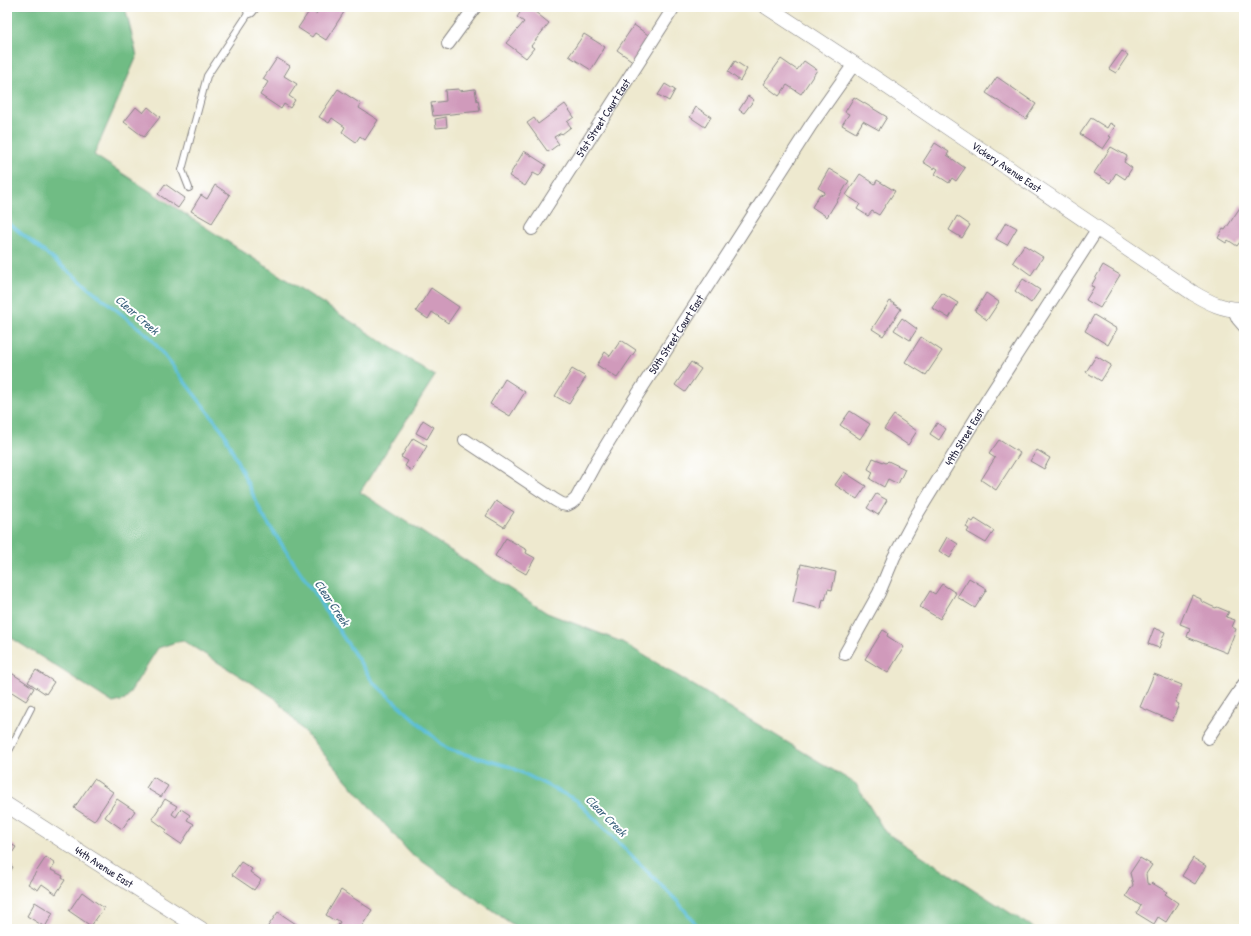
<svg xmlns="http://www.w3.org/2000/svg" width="1251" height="936" font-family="'Patrick Hand',sans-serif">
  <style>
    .forest { fill: #6fbc84; stroke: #486f60 }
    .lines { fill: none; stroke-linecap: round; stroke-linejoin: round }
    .stream { stroke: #5cbfda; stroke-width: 3.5 }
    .building { fill: #d09abb }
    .service-casing { stroke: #888685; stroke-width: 8 }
    .minor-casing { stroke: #888685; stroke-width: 14 }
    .tertiary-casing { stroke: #888685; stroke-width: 16 }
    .service { stroke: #fff; stroke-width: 6 }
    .minor { stroke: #fff; stroke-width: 12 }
    .tertiary { stroke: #fff; stroke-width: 15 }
    .labels { text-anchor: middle; stroke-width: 4; stroke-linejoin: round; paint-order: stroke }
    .street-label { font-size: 11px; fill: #22223b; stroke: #fff }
    .water-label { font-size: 12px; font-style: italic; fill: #39617b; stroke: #fff }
  </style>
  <rect width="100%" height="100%" fill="#fff"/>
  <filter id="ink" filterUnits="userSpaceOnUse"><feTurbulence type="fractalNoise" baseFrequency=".025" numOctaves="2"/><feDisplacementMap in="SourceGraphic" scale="8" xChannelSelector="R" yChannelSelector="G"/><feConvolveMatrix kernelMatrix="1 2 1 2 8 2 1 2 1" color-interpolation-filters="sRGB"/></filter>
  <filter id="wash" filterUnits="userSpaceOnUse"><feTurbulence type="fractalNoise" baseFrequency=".012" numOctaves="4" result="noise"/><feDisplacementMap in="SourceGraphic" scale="16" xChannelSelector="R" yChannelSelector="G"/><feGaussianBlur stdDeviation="0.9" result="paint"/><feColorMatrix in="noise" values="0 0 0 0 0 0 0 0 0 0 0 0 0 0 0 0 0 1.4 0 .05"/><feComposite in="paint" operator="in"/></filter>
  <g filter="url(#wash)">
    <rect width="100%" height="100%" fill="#eee9cf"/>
    <path class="forest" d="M7,7H120L126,11L137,56L94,155L435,376L360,492L547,613L622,642L856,784L885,832L1035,929H519L409,852L275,698L182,640L158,648L125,700L113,703L7,635Z"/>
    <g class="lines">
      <path class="stream" d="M7,222L149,336L223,431L263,516L373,682L447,749L511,767L576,800L678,902L700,929"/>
    </g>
    <g id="blocks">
      <path class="building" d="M313,7H342L346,9L326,40L315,33L312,37L298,28L310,10L316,14L318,11Z
        M524,7H529L549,23L531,46L534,48L526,58L506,43L524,22L517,17Z
        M634,25L651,37L634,62L617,50Z
        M584,34L605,47L591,70L569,56Z
        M1122,51L1128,55L1116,73L1109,69Z
        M277,58L290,66L284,76L297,84L289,96L295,100L290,108L284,104L281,109L260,95L268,82L263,79Z
        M781,59L797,70L804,61L817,70L801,94L787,85L779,96L763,84Z
        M735,61L747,69L740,81L728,72Z
        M997,77L1036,104L1026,119L986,93Z
        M665,84L675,90L669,101L658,95Z
        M338,89L361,104L359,108L378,120L365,140L360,136L356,142L342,132L345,127L332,118L329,123L319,117Z
        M459,89V91L475,89L477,101L478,100L480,111L433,116L431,103L446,101L445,90Z
        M748,96L754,100L744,113L739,110Z
        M854,97L887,117L879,130L863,121L856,133L842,125L849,114L845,112Z
        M565,104L574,117L567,122L571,127L562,134L561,133L554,137L559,144L548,152L527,123L534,118L538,124Z
        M136,107L143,113L148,107L160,117L144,137L124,122Z
        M696,107L711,117L705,127L690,117Z
        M446,117L447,127L436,128L435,119Z
        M1091,118L1107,128L1110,123L1115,126L1109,136L1111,137L1103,149L1080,134Z
        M935,143L949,152L947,155L965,168L956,181L952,178L949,183L935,174L938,169L935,167L934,169L923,162Z
        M1111,147L1127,156L1124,162L1132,168L1125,179L1116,173L1110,183L1094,173Z
        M524,151L546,165L539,176L533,173L525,186L509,176Z
        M829,169L849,181L827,217L812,207L820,194L823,195L825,192L818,188Z
        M860,174L875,184L877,180L895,191L879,215L872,211L868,216L857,209L860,204L846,195Z
        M165,184L185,198L178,208L158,194Z
        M215,185L230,195L212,223L191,211L201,195L207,199Z
        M1243,203L1244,236L1237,246L1228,240L1226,243L1218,238L1223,229L1225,230Z
        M957,216L970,225L962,238L949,230Z
        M1006,222L1017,228L1007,245L996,239Z
        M1024,245L1043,257L1031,275L1013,262Z
        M1103,265L1120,275L1100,308L1086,300L1094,287L1091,286Z
        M1023,279L1040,290L1031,303L1015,291Z
        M431,288L459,307L448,323L432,312L428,319L416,311Z
        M942,293L958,303L949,318L932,308Z
        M986,293L999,302L987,320L975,311Z
        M890,301L901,309L883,336L872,329Z
        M1094,315L1117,329L1108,345L1085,331Z
        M902,318L917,329L910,340L894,330Z
        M921,337L942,351L926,375L905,362Z
        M621,340L636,350L617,378L597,365L605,352L610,356Z
        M1096,356L1111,365L1101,381L1086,372Z
        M691,362L701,369L685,392L675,385Z
        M572,369L586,377L569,404L555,396Z
        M505,379L525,392L510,416L490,404Z
        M850,411L870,424L860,439L840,425Z
        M894,415L917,431L908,445L884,429Z
        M423,420L434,427L427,439L416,433Z
        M937,423L946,429L939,440L930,434Z
        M413,438L427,446L412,471L405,466L408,461L401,457Z
        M999,440L1020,453L996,490L981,480L995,458L989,454Z
        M1037,450L1050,458L1044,469L1030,461Z
        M873,458L886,463L888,461L905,469L898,484L888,479L884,487L870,479L873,472L868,469Z
        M844,472L866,486L857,499L835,485Z
        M876,494L887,500L878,515L867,508Z
        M496,501L514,512L504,527L486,516Z
        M975,519L994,531L986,543L967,532L969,529L966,527L970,520L973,522Z
        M947,537L958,544L950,558L939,551Z
        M506,538L527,550L526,553L535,558L526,574L495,556Z
        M801,564L836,572L832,590L828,589L825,600L823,599L821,609L793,602Z
        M969,578L987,589L975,608L957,597Z
        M942,584L956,593L940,619L920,607L930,591L935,594Z
        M1192,595L1201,599V601L1211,606L1216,608L1217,607L1229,612L1226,617L1235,620L1232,627L1236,629L1227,653L1187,637L1190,628L1180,624Z
        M1154,628L1165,632L1159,648L1148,644Z
        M883,630L888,633L887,636L904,647L888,673L865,659Z
        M7,670L34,688L26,701L7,689Z
        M36,670L54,682L46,694L28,682Z
        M1154,674L1182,685L1175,702L1179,704L1172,721L1140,707Z
        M153,777L168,786L161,797L146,788Z
        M94,779L113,792L94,821L74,808Z
        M117,799L135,811L122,829L105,817Z
        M165,799L177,806L172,814L176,817L181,809L190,815L187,820L194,824L181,844L165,833L167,830L152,819Z
        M7,842L16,847L7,861Z
        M46,857L55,864L51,870L63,876L62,878L65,880L56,894L42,884L38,890L28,884Z
        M1140,858L1152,865L1146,874L1147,883L1150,885L1152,883L1167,892L1165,894L1178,903L1166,922L1158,917L1154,924L1136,913L1141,906L1126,896L1133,885L1130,873Z
        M1193,858L1206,866L1195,884L1182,876Z
        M241,862L252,869L250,872L261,880L254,890L232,875Z
        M7,863L13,867L7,877Z
        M341,890L372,910L360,929H336L340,922L336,919L335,921L326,915Z
        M82,892L104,908L91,926L69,911Z
        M35,902L53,913L45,927L27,916Z
        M278,912L299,926L297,929H266Z"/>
    </g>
  </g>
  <g filter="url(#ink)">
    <use href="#blocks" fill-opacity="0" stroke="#888685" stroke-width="1"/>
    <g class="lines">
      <defs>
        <path id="service" d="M189,188L182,170L207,76L250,11
          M7,749H10L31,708"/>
        <g id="minor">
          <path d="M250,11L253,7"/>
          <path d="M448,44L475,7"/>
          <path id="s1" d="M532,229L674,7"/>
          <path d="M1234,310L1238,319L1244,326"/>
          <path id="s2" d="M465,440L555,500L562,504L567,505L571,503L576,499L596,462L634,400L811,125L854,64"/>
          <path id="s3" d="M845,654L879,593L894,557L916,516L986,402L1098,228"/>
          <path d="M1208,738L1244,684"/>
        </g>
        <g id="tertiary">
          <path id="s4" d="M767,7L854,64L1193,293C1208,302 1225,311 1244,309"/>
          <path id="s5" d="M7,805L201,929"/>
        </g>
      </defs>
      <use href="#service" class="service-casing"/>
      <use href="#minor" class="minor-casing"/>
      <use href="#tertiary" class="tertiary-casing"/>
      <use href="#service" class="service"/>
      <use href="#minor" class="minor"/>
      <use href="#tertiary" class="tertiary"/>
    </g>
  </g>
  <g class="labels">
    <g class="street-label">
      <text dy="4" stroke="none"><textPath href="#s1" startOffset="132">51st Street Court East</textPath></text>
      <text dy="4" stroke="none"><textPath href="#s4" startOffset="288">Vickery Avenue East</textPath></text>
      <text dy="4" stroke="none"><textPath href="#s2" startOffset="325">50th Street Court East</textPath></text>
      <text dy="4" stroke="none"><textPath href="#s3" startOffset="248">49th Street East</textPath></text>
      <text dy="4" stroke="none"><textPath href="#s5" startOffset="115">44th Avenue East</textPath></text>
    </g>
    <g class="water-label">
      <text transform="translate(137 315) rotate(41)" y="4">Clear Creek</text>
      <text transform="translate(332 603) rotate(56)" y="4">Clear Creek</text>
      <text transform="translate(606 816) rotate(45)" y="4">Clear Creek</text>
    </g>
  </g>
  <rect width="1251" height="936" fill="none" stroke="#fff" stroke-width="24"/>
</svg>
